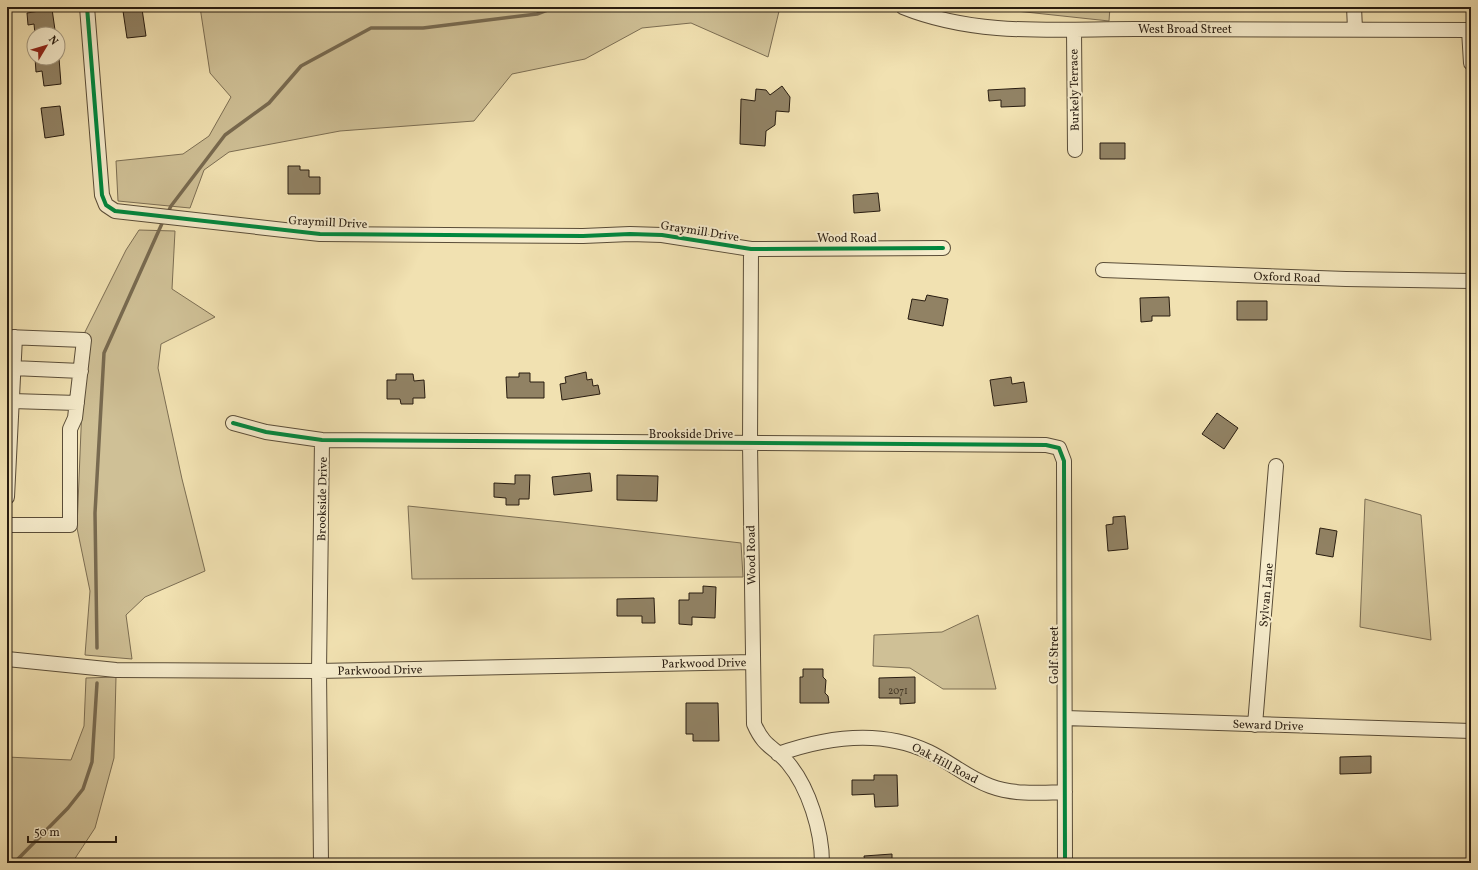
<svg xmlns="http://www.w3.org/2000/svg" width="1478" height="870" font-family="Vollkorn,serif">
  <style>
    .green { fill: #cfc096; stroke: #7c6e53 }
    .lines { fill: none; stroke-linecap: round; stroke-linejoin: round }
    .stream { stroke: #786a50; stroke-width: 3.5 }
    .building { fill: #918264; stroke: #281c10 }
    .minor-casing { stroke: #5a4d38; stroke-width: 16 }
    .minor { stroke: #f6eccc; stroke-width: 14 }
    .cycleway-casing { stroke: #f6eccc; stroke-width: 6 }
    .cycleway { stroke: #00873e; stroke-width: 4 }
    .labels { text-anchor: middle; stroke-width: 4; stroke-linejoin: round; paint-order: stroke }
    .number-label { font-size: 10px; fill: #423625 }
    .street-label { font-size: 12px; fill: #281c10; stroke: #f6eccc }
  </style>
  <rect width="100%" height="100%" fill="#f1e1b1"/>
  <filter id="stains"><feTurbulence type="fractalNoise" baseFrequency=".005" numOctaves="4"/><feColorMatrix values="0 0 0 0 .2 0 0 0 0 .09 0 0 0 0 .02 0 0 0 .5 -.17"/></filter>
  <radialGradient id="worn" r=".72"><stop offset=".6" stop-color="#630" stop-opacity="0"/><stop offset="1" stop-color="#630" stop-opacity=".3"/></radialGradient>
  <path class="green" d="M200,7H780L768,57L691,23L642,28L585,59L512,74L474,121L340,131L229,152L204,170L190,208L118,201L116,161L183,154L209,136L231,97L210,73Z
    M979,7H1110L1109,21Z
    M139,230L175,231L172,289L215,317L161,344L158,368L182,479L205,571L145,597L126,615L132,659L85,655L90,591L77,528L85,332L126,250Z
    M1365,499L1421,515L1431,640L1360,627Z
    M408,506L562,522L741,543L743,577L412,579Z
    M978,615L996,689H943L910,668L873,666L874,635L942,632Z
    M116,677L114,758L95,828L72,863H7V757L71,760L84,726L86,678Z"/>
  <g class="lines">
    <path class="stream" d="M167,214L171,206L225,135L269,103L301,66L371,28H423L537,14L555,7
      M97,648L95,513L104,353L164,219
      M14,863L68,808L83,789L92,762L97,683"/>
  </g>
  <path class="building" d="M52,9L55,30L51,31V34H35L34,24L28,25L27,13Z
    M142,9L146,36L127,38L123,11Z
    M35,58H59L61,84L44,86L42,71L36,72Z
    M782,86L790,97L789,112L776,111L775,125L766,131L765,146L740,144L741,99L755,101L756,89L766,90L770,95Z
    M1025,88V106L1001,107V100L989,101L988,90Z
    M60,106L64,135L45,138L41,108Z
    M1100,143H1125V159H1100Z
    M288,166H300V170H309V177H320V194H288Z
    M878,193L880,211L854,213L853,195Z
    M927,295L948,299L943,326L908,319L912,299L925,301Z
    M1169,297L1170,316H1152V321L1141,322L1140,298Z
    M1237,301H1267V320H1237Z
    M586,372L587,380L592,379L593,386L598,385L600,394L562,400L560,384L566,383L565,377Z
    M519,373H530V382H544V398H507L506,377H519Z
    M396,374H413L414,381L424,380L425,398H413V404H401L400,399H387V380H396Z
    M1011,377L1012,384L1024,382L1027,402L994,406L990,380Z
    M1217,413L1238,428L1224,449L1202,434Z
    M590,473L592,491L554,495L552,477Z
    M515,475H530L529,499H519V505H506V498L494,497V483L515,484Z
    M617,475L658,476L657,501L617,500Z
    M1125,516L1128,549L1108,551L1106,525L1113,524V517Z
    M1320,528L1337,531L1333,557L1316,554Z
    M703,586L716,587L715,618L692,617V625L679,624V600H689V593H703Z
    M654,598L655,623H642V616H617V599Z
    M803,669H823V677L826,680L825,693L828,696L829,703H800V677H803Z
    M915,677V703L900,704V698H879V678Z
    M686,703H718L719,741H693V734H686Z
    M1371,756V773L1340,774V757Z
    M874,775H897L898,806L875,807L874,794L852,795V780H874Z
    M892,854V863H865L864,856Z"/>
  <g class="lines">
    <defs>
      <path id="minor" d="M87,7L102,195L106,205L115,211L320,234L583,236L630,234L662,235L751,249L943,248
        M903,7C977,37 1057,29 1135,29C1247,30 1359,30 1471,30
        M1354,7L1355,29
        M1074,30L1075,150
        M1469,30L1471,63
        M751,249L750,444L754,724C765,749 774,746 788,763C809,788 822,831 822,863
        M1103,270L1346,279L1471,281
        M7,337L84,340L75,418L70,429V525H7
        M13,368L81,371
        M12,401L77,403
        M233,423L266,432L322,440L1046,445L1059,448L1064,461L1065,863
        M7,497L15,337
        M7,659L116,670L319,671L753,662
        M1065,718L1471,731
        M1255,725L1276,466
        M778,754C826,737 881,729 929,752C950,762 968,778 990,786C1014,795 1040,793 1065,792
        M321,863L319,671L322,440"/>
    </defs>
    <use href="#minor" class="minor-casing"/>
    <use href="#minor" class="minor"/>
    <defs>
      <path id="cycleway" d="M87,7L102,195L106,205L115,211L320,234L583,236L630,234L662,235L751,249L943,248
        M233,423L266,432L322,440L1046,445L1059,448L1064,461L1065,863"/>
    </defs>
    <use href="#cycleway" class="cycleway-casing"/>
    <use href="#cycleway" class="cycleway"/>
  </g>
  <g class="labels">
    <g class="number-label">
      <text x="898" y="694">2071</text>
    </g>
    <g class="street-label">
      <text x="1185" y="33">West Broad Street</text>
      <text transform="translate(1074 90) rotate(-91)" y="4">Burkely Terrace</text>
      <text transform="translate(328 222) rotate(3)" y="4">Graymill Drive</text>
      <text transform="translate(700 231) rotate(9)" y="4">Graymill Drive</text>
      <text x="847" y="242">Wood Road</text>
      <text transform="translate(1287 277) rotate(2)" y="4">Oxford Road</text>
      <text x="691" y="438">Brookside Drive</text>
      <text transform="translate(322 499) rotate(-89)" y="4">Brookside Drive</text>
      <text transform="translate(751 555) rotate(-91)" y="4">Wood Road</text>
      <text transform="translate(1266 595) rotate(-85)" y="4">Sylvan Lane</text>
      <text transform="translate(1054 655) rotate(-90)" y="4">Golf Street</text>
      <text transform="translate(704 663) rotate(-1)" y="4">Parkwood Drive</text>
      <text transform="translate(380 670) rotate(-1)" y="4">Parkwood Drive</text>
      <text transform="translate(1268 725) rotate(2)" y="4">Seward Drive</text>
      <text transform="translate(945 763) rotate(28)" y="4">Oak Hill Road</text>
    </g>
  </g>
  <rect width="1478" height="870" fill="none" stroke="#f1e1b1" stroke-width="24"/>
  <rect x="8" y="8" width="1462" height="854" fill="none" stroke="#281c10" stroke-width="2"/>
  <rect x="12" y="12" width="1454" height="846" fill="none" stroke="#281c10"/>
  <g transform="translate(46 46) rotate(52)"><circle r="19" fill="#f6eccc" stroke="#a49981"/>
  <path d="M0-3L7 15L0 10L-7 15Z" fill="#8f2418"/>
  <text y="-6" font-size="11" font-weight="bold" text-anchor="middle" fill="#281c10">N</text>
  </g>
  <path d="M28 836v6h88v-6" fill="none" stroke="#281c10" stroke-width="2"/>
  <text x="34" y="836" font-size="12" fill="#281c10" stroke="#f6eccc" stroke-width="3" paint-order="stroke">50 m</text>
  <rect width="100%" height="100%" filter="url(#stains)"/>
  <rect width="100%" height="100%" fill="url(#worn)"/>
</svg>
